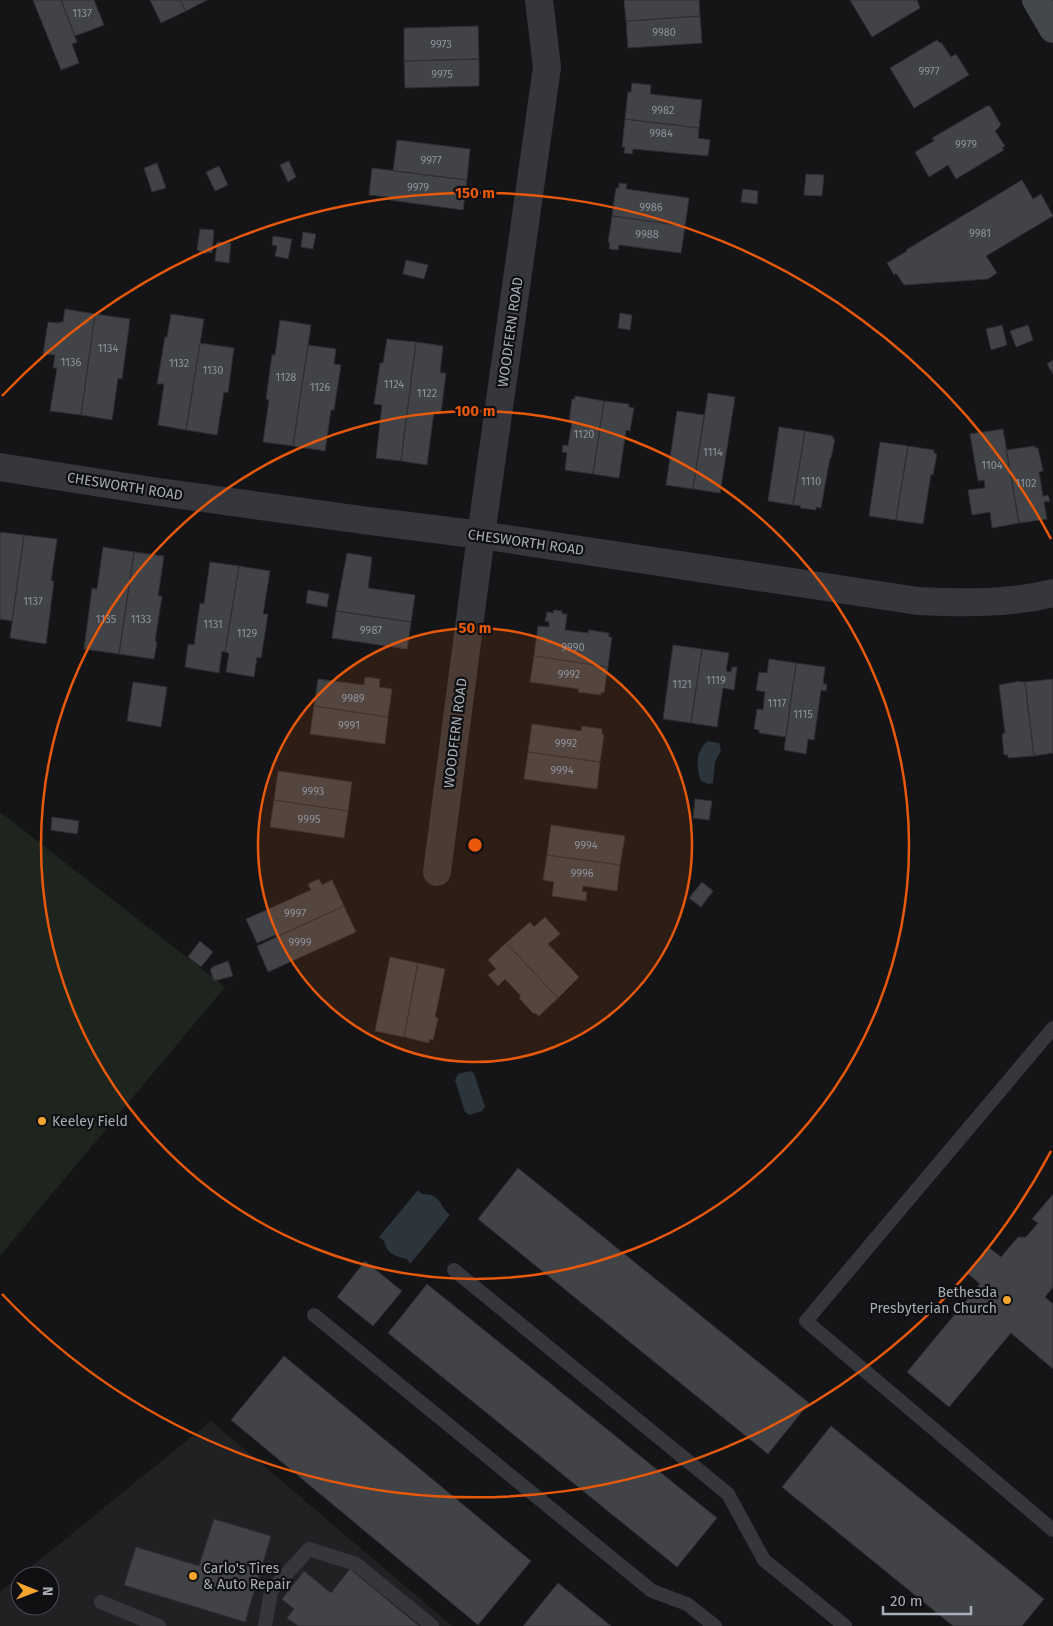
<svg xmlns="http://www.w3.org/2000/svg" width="1053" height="1626" font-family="'Fira Sans',sans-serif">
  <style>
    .built { fill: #212124; fill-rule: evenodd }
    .green { fill: #1d251e }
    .water { fill: #2b353b }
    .building { fill: #414347; stroke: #2f2f33 }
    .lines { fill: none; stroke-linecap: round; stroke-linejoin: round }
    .lane { stroke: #36373c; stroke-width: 14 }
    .street { stroke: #36373c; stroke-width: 28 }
    .secondary { stroke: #44474c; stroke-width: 28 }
    .ring { fill: none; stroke: #e8590c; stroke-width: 2.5 }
    .poi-dot { fill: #f6a52e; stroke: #101012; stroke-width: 2 }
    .labels { text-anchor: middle; stroke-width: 4.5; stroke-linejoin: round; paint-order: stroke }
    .number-label { font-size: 11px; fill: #8e929b }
    .street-label { font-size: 14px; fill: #a7adb7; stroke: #101012 }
    .poi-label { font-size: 14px; fill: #a7adb7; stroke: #101012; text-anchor: start }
    .centre { fill: #e8590c; stroke: #101012; stroke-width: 2.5 }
    .ring-label { font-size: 15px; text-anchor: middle; font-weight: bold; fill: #e8590c; stroke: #101012; stroke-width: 4.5; stroke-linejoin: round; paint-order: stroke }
  </style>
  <rect width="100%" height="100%" fill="#151517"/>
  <path class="built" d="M211,1421L452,1626H0V1592ZM20,1576H50V1606H20Z"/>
  <path class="green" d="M0,812L225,987L0,1256Z"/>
  <path class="water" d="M708,741L719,743L721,750L715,762L713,783L708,784L701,781C696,767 695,751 708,741Z
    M470,1071L474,1073L485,1107L482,1111L470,1115L465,1112L455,1080L458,1074Z
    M418,1190L422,1194C442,1194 438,1205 450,1215L410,1264L407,1259C395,1256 387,1254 384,1241L379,1237Z"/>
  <path class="building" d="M33,0H61L77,42L72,44L79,63L61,70Z
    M61,0H94L104,25L75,36Z
    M150,0H180L186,11L161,23Z
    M180,0H207L186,11Z
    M624,0H699L700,16L626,21Z
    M850,0H917L920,8L872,37Z
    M700,16L702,43L628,48L626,21Z
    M478,26L479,59L404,61V28Z
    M937,40L940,43L941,42L951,57L956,54L969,75L914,108L890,68Z
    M479,59V86L405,88L404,61Z
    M632,83L651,85L650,94L702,100L699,128L625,119L628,92H631Z
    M987,106H990L1001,125L995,131L1005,146L1002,148L1004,150L956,179L948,165L929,177L915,152L934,141L932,138Z
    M625,119L699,128L698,138L710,140L708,156L633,149L632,154L624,153L625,147H622Z
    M397,140L470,149L467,180L393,171Z
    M289,161L296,177L288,182L280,165Z
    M157,163L166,188L152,192L144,168Z
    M219,166L228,185L215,191L206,172Z
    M372,168L467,180L463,210L389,200V197L369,195Z
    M806,174L824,175L822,196L804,195Z
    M1022,180L1033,199L1041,194L1053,216L986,256L997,273L988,279L904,285L896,273L894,275L887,263L907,251L906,250Z
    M619,183L627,184L626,189L689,198L685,226L612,216L616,188H619Z
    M743,189L758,191L757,204L741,202Z
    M612,216L685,226L681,253L619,245L618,250L609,249L610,243L608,242Z
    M200,229L214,230L212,253L206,252V254L197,250Z
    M303,232L316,234L313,249L301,247Z
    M273,236L292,239L288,259L275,256L277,246L272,245Z
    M217,242L231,243L229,263L215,261Z
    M406,260L428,265L424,279L403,274Z
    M65,309L95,314L81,415L50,411L57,368H53L55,355L43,354L48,322L59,323V322H63Z
    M620,313L632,315L630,330L618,328Z
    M95,314L130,319L122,379L118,378L112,420L81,415Z
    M171,314L204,319L186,430L158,425L164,384H157L165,337H167Z
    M280,320L311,325L293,446L263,442L269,400L266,399L272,355H275Z
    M1002,325L1007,345L991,350L986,329Z
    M1028,325L1033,340L1016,347L1010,331Z
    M387,339L416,342L401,461L376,458L382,405L374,404L380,363H383Z
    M416,342L443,346L440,373H446L441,413L434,412L427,465L401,461Z
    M200,343L234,348L228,393L224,392L217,435L186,430Z
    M308,345L336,349L334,364L341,365L334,410H331L325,451L293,446Z
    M1053,360V374L1047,364Z
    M708,393L735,397L720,493L693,489Z
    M575,396L604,401L593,474L565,470L567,453L562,452L563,445L568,446L572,422H569L572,399H575Z
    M604,401L629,404V407L634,408L630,431L626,430L619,478L593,474Z
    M677,411L704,415L693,489L666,485Z
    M779,427L805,431L793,505L768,501Z
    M1003,429L1019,523L992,528L990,512L972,515L968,490L985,488L984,480L978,481L970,434Z
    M805,431L833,436V439H835L831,458H830L821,508L816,507V510L800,508L801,506L793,505Z
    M880,442L908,446L896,520L869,516Z
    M908,446L934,450V453L937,454L933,475L931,474L923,524L896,520Z
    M1035,446V448H1038L1043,471L1039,472L1043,496L1048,495L1050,501L1044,502L1047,519L1019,523L1006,450Z
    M0,532L24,535L12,621L0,619Z
    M24,535L57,539L51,581H54L46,644L10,638Z
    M103,547L134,552L119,654L84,649L92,588L97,589Z
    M134,552L164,556L158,596H162L155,641L157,642L154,659L119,654Z
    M347,553L372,557L368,588L415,595L411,622L336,611Z
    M210,562L239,566L225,652L222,651L219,673L185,667L188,644L194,645L200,603L204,604Z
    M239,566L270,571L263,614H268L261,658L257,657L254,677L226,672L229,653L225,652Z
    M308,590L329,594L327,607L306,603Z
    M554,610L562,611V614H567L565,630L588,633L589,630L609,633V637H612L608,667L534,656L538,626L549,627V622L545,621L547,612L553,613Z
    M336,611L411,622L407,649L332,638Z
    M673,645L702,649L691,723L663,719Z
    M702,649L729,653L726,671L731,672L732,667H737L734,690L723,688L717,727L691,723Z
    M534,656L608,667L604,693L601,692V695L578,692L579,689L530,682Z
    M769,659L796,663L786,737L759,733V730L754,729L757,709L763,710L765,692L756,690L759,672L767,673Z
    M796,663L825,667L823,684H827L826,691L821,690L814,740L808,739L806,754L784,750Z
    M365,677L380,679L379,687L392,689L388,717L314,706L318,679L364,685Z
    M1053,679V753L1034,756L1025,682Z
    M1020,681V682H1025L1034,756L1008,758V755H1004L1002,734L1005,733L999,685Z
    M133,682L167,687L161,727L127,721Z
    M314,706L388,717L385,744L310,734Z
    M532,724L581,731L582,726L602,729V734L604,735L600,762L528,752Z
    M528,752L600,762L597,789L524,779Z
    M278,771L352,782L348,811L274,800Z
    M695,799L712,801L709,820L693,818Z
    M274,800L348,811L344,838L270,827Z
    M52,817L79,821L77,834L51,830Z
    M551,825L625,836L620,865L547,855Z
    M547,855L620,865L617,891L583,886L582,891L587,892L586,901L552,896L554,882L543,880Z
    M319,879L322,885L332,880L344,906L276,937L275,935L257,943L246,919L311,890L308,884Z
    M702,882L713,891L701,907L689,898Z
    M344,906L356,932L268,972L257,946Z
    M545,917L560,934L548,944L579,977L558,998L506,943L530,922L534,927Z
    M200,941L213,952L201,967L188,957Z
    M506,943L558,998L539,1016L535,1013L534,1014L519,998L521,996L505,979L498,986L488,975L496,969L488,960Z
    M390,957L418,963L404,1037L375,1031Z
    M228,961L233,976L214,981L210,969L213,968L212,967Z
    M418,963L445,969L435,1017L438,1018L433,1040L429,1039V1043L404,1037Z
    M518,1168L809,1403L768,1454L478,1219Z
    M1053,1194V1287L1045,1297L1053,1304V1369L1011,1333L949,1407L907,1372L980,1284L967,1273L988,1247L1001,1257L1018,1237H1026L1038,1223L1032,1219Z
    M365,1261L402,1291L373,1326L337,1297Z
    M427,1284L717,1518L677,1567L388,1333Z
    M284,1356L531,1561L478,1625L231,1420Z
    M831,1426L1044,1599L1022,1626H953L782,1487Z
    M214,1519L271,1536L245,1622L124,1585L136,1547L199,1566Z
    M350,1569L419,1626H298L287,1618L294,1609L282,1599L304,1571L331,1593Z
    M558,1583L611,1626H523Z"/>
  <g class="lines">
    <path class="lane" d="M1053,1028L806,1321L1053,1530
      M454,1270L728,1494L764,1560L845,1626
      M314,1315L652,1591L687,1604L715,1626
      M101,1602L159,1626
      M265,1626L271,1591L309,1549L356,1564L432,1626"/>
    <path class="street" d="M0,467L145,490L362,520L481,535L918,601C963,603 1009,604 1053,593
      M437,872L481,535L547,67L539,0"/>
    <path class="secondary" d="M1036,0L1053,29"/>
  </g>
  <circle cx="475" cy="845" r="217" fill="#e8590c" fill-opacity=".12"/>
  <g class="ring">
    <circle cx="475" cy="845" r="217"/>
    <circle cx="475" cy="845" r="434"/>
    <path d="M1051 1151A652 652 0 0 1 2 1294M2 396A652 652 0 0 1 1051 539"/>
  </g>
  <g class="poi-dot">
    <circle cx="42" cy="1121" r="5"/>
    <circle cx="1007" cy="1300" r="5"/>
    <circle cx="193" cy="1576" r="5"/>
  </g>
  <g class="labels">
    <g class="number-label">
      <text x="82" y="17">1137</text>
      <text x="664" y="36">9980</text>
      <text x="441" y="48">9973</text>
      <text x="929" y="75">9977</text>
      <text x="442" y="78">9975</text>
      <text x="663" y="114">9982</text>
      <text x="661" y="137">9984</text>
      <text x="966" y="148">9979</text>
      <text x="431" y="164">9977</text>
      <text x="418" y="191">9979</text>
      <text x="651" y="211">9986</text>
      <text x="980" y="237">9981</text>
      <text x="647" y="238">9988</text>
      <text x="108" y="352">1134</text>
      <text x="71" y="366">1136</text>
      <text x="179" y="367">1132</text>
      <text x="213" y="374">1130</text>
      <text x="286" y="381">1128</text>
      <text x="394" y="388">1124</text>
      <text x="320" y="391">1126</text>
      <text x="427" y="397">1122</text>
      <text x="584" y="438">1120</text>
      <text x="713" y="456">1114</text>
      <text x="992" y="469">1104</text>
      <text x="811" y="485">1110</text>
      <text x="1026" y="487">1102</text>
      <text x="33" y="605">1137</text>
      <text x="106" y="623">1135</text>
      <text x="141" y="623">1133</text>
      <text x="213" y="628">1131</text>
      <text x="371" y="634">9987</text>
      <text x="247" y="637">1129</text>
      <text x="573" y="651">9990</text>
      <text x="569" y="678">9992</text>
      <text x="716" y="684">1119</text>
      <text x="682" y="688">1121</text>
      <text x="353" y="702">9989</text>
      <text x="777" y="707">1117</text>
      <text x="803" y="718">1115</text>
      <text x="349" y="729">9991</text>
      <text x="566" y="747">9992</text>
      <text x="562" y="774">9994</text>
      <text x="313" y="795">9993</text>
      <text x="309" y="823">9995</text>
      <text x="586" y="849">9994</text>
      <text x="582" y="877">9996</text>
      <text x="295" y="917">9997</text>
      <text x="300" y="946">9999</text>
    </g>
    <g class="street-label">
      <text transform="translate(510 332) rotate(-82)" y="5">WOODFERN ROAD</text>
      <text transform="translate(125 486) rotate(9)" y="5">CHESWORTH ROAD</text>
      <text transform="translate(526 542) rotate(8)" y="5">CHESWORTH ROAD</text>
      <text transform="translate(455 733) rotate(-83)" y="5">WOODFERN ROAD</text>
    </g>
    <g class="poi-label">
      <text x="52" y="1126">Keeley Field</text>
      <text x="997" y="1297" text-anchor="end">Bethesda<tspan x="997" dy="16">Presbyterian Church</tspan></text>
      <text x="203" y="1573">Carlo's Tires<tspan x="203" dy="16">&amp; Auto Repair</tspan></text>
    </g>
  </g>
  <circle cx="475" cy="845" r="8" class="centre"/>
  <g class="ring-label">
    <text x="475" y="198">150 m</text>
    <text x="475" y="416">100 m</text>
    <text x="475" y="633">50 m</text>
  </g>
  <g transform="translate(35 1591) rotate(91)"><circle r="24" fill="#101012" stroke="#4c4f54"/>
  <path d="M0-4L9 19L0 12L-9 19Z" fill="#f6a52e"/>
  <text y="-8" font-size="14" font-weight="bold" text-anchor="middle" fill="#a7adb7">N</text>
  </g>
  <path d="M883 1606v8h88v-8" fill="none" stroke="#a7adb7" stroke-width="2.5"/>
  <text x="890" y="1606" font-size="15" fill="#a7adb7" stroke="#101012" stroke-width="4" paint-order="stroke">20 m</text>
</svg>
